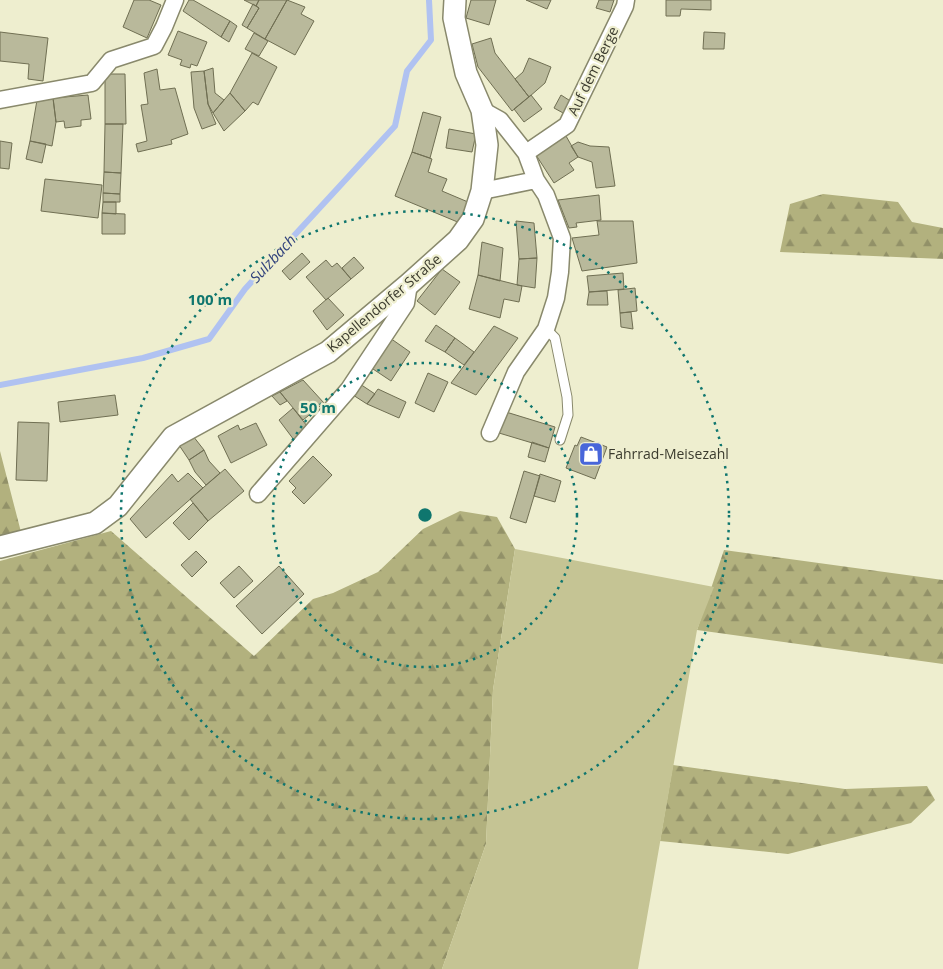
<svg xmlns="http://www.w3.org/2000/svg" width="943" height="969" font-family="'Open Sans',sans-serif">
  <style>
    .forest { fill: url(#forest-firs) }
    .garden { fill: #c5c494 }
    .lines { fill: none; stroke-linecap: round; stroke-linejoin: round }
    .stream { stroke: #b0c2f1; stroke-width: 6 }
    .building { fill: #b9b99b; stroke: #706f53 }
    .service-casing { stroke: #89896c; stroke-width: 11 }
    .minor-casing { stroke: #89896c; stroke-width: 19 }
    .tertiary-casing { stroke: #89896c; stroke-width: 24 }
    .service { stroke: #fff; stroke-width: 9 }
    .minor { stroke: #fff; stroke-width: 16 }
    .tertiary { stroke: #fff; stroke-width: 21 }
    .ring { fill: none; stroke: #0f766e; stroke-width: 2.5; stroke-dasharray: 2.5 5 }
    .labels { text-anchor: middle; stroke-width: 4.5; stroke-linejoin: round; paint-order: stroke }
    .street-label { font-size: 14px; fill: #3b3b2e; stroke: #eeeecf }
    .poi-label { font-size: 14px; fill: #3b3b2e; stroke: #eeeecf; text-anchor: start }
    .water-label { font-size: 15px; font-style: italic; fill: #31427c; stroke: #eeeecf }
    .centre { fill: #0f766e; stroke: #eeeecf; stroke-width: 2.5 }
    .ring-label { font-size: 15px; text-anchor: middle; font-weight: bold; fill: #0f766e; stroke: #eeeecf; stroke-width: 4.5; stroke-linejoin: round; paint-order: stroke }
  </style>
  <defs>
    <pattern id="forest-firs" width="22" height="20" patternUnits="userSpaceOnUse" patternTransform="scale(1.25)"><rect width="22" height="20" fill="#b2b17e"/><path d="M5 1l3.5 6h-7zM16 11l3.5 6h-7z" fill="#929168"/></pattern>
  </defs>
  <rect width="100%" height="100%" fill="#eeeecf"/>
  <path class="forest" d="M823,194L898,202L912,222L943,228V259L780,252L790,204Z
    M0,451L21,532L0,538Z
    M460,511L497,517L515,549L493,690L486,844L442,969H0V561L111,531L254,656L313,599L333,593L378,572L423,529Z
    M724,550L943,580V664L697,630Z
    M673,765L845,789L927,786L935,800L911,823L788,854L660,841Z"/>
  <path class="garden" d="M515,549L714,587L697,630L638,969H442L486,844L493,690Z"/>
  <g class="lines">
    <path class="stream" d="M0,385L143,358L209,339L245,289L395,126L407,71L431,40L429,0"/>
  </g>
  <path class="building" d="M134,0H149L161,5L147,38L123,27Z
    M189,0H193L230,21L221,37L183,11Z
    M244,0H259L256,6Z
    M259,0H287L265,39L247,28L259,8L256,6Z
    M287,0L305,7L301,14L314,21L295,55L265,39Z
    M471,0H496L489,25L466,18Z
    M526,0H551L547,9Z
    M599,0H614L610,12L596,8Z
    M666,0H711V10L681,9L680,16H666Z
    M253,4L259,8L247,28L242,25Z
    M230,21L237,26L229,42L221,37Z
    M178,31L207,42L197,66L191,64L190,68L180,65L182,60L168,55Z
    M0,32L48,38L43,81L28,79L29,64L0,61Z
    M704,32L725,33L724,49H703Z
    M254,33L268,41L259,56L245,49Z
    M491,38L495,53L529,97L512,111L478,67L472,44Z
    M252,53L277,67L258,105L253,102L245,111L230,93Z
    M529,58L551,67L545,83L529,97L515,79L523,72Z
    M213,68L215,93L224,100L213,113L208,104L204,71Z
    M157,69L160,90L175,88L188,134L171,140L172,144L138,152L136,144L147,141L141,105L148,104L144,73Z
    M204,71L208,104L216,124L202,129L194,108L191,72Z
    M105,74H125L126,124H105Z
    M230,93L245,111L224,131L213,113Z
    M88,95L91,119L81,120V126L65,128L64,121L56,122L53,98Z
    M531,95L542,109L524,122L514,109Z
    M561,95L572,102L565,114L554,108Z
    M53,98L56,122L52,146L30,141L37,100Z
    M423,112L441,117L430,158L412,152Z
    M105,124H123L121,173L104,172Z
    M449,129L476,134L472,152L446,148Z
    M566,136L578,157L569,163L574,170L554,183L536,155Z
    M0,141L12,143L9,169L0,168Z
    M30,141L46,144L42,163L26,159Z
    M578,142L590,146L609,147L615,186L596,188L592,162L578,157L571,146Z
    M412,152L432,159L428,172L447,179L442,191L468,202L460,223L395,196Z
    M104,172L121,173L120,194L103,193Z
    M45,179L102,185L98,218L41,211Z
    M103,193L120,194V202H103Z
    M599,195L601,220L576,223L577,227L569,228L558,200Z
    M103,202H116V214L102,213Z
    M102,213L125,214V234H102Z
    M516,221L534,223L537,258L519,259Z
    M597,221H633L637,263L582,271L572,238L599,235Z
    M482,242L503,248L500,281L478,275Z
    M302,253L310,262L290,280L282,271Z
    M354,257L364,268L351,279L342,268Z
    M537,258L535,288L517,285L519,259Z
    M326,260L332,267L337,263L351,279L326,300L306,277Z
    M442,269L460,282L435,315L417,301Z
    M623,273L624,289L589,292L587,276Z
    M478,275L522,286L519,302L504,299L500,318L469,309Z
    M635,288L637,311L620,313L618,290Z
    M607,291L608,305H587L589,292Z
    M328,298L344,315L327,330L313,311Z
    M631,312L633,329L621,327L620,313Z
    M436,325L455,338L445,352L425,341Z
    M494,326L518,338L476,395L451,383Z
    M390,338L410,352L391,381L370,367Z
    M455,338L474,352L464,365L445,352Z
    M428,373L448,382L434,412L415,403Z
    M303,380L324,403L303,420L280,392Z
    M360,384L375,394L367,404L353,395Z
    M378,389L406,402L399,418L367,404Z
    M280,392L287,401L280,405L272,396Z
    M115,395L118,415L60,422L58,402Z
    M293,408L307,426L294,440L279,420Z
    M506,412L555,427L549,448L499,433Z
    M18,422L49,423L47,481L16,480Z
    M256,423L267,445L231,463L218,436L238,425L240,430Z
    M193,436L204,450L189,460L179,445Z
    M581,437L607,447L595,479L566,468L575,445L577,446Z
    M532,442L549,448L545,462L528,457Z
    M204,450L209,461L220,473L206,485L195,472L189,460Z
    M313,456L332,475L304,504L292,492L296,488L289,481Z
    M225,469L244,491L208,521L190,499Z
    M524,471L540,476L526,523L510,518Z
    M188,473L203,488L146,538L130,519L172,474L178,482Z
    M540,474L561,481L555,502L534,496Z
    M193,503L208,521L189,540L173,523Z
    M196,551L207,562L192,577L181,565Z
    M239,566L253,581L234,598L220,583Z
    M279,566L304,594L262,634L236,606Z"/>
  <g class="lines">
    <defs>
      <path id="service" d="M546,329L555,338L567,397L568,415L560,440"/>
      <path id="minor" d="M0,100L92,83L111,60L154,46L164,27L175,0
        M482,110L500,120L526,153
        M536,180L526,153L567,125L625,6L626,0
        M482,191L536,180L546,195L562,238L560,272L556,298L546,329L516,372L490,433
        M258,494L349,389L406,303L409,284"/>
      <path id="tertiary" d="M0,547L95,523L118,506L173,437L328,352L409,284L458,240L473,219L482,191L487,145L482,110L466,73L454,18L455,0"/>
    </defs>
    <use href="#service" class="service-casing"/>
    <use href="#minor" class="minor-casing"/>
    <use href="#tertiary" class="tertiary-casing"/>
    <use href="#service" class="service"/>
    <use href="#minor" class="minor"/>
    <use href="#tertiary" class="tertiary"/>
  </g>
  <g class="ring">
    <circle cx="425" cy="515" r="152"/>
    <circle cx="425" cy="515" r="304"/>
  </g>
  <defs>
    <symbol id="shop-square" viewBox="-11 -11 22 22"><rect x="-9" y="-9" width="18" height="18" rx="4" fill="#4866da" stroke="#eeeecf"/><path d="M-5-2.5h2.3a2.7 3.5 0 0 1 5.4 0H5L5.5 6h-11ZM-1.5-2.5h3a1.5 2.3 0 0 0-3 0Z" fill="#fff"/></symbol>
  </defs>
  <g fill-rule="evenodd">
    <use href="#shop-square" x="577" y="440" width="28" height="28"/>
  </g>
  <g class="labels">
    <g class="street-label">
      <text transform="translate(593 71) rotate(-64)" y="5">Auf dem Berge</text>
      <text transform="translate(384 303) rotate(-40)" y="5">Kapellendorfer Straße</text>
    </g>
    <g class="poi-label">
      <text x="608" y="459">Fahrrad-Meisezahl</text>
    </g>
    <g class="water-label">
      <text transform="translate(273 259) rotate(-47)" y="5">Sulzbach</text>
    </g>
  </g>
  <circle cx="425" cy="515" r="8" class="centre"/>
  <g class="ring-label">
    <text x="210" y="305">100 m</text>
    <text x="318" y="413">50 m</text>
  </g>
</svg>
